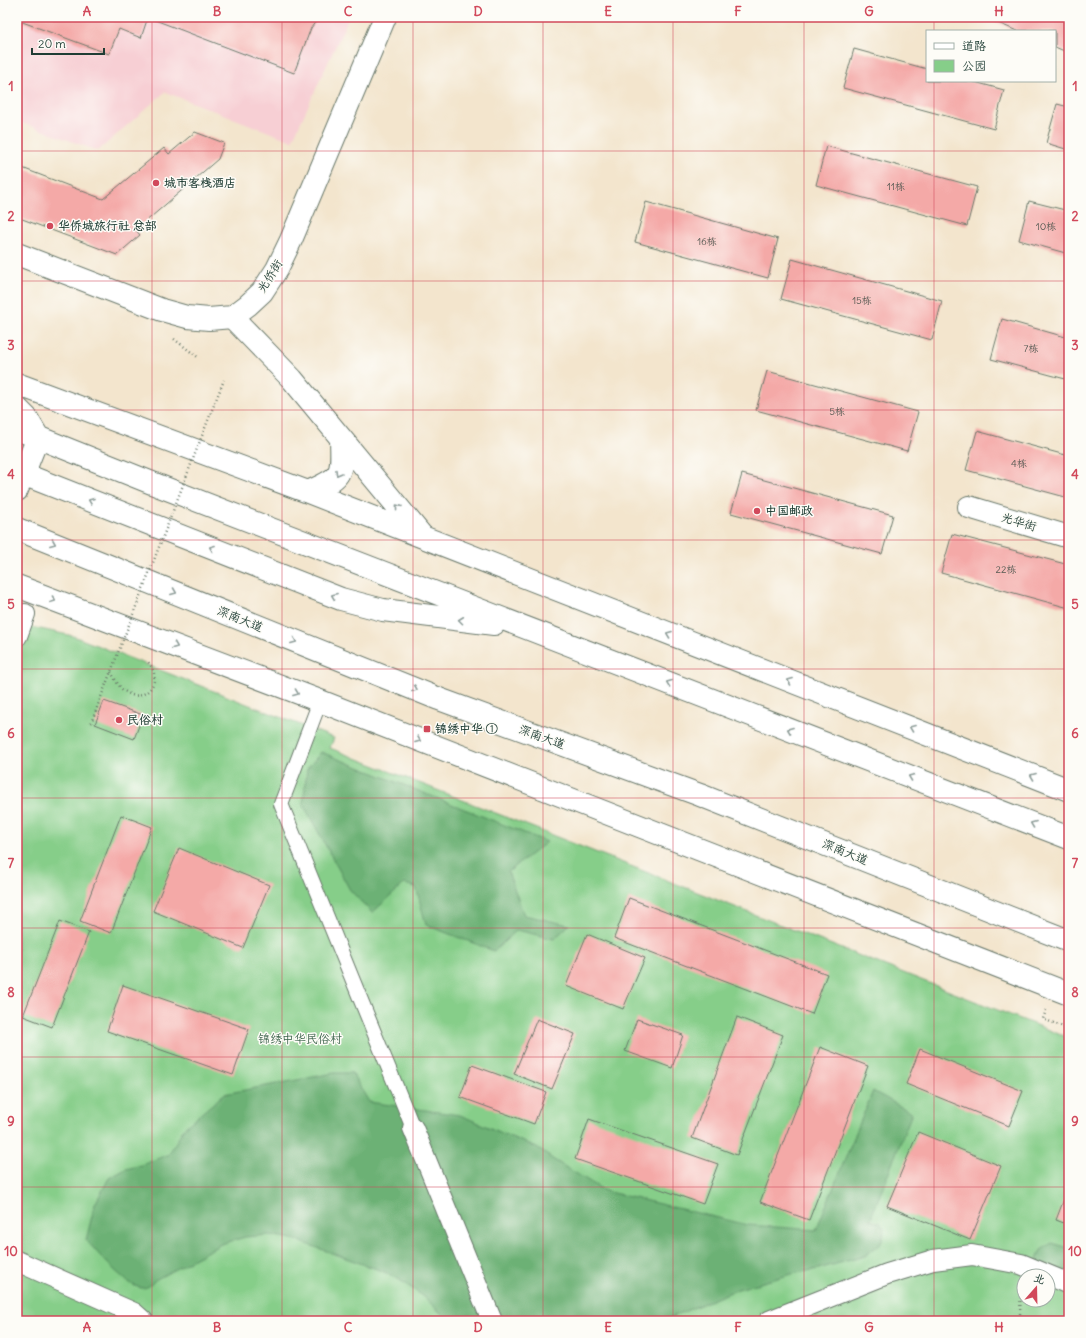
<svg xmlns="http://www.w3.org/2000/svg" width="1086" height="1338" font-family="Delius,'LXGW WenKai TC',sans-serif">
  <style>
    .built { fill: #f7cfd4 }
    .green { fill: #86ce89; stroke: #52865e; fill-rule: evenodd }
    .forest { fill: #6cb175; stroke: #467754 }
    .building { fill: #f4a9a7 }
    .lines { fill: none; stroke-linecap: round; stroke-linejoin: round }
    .service-casing { stroke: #69786a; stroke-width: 16 }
    .pedestrian-casing { stroke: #69786a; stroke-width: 22 }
    .minor-casing { stroke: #69786a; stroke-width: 24 }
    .secondary-casing { stroke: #69786a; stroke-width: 24 }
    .primary-casing { stroke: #69786a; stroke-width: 24 }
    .path { stroke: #69786a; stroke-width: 2.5; stroke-dasharray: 1 3; stroke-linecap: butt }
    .service { stroke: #fff; stroke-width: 14 }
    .pedestrian { stroke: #fff; stroke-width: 20 }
    .minor { stroke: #fff; stroke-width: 22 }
    .secondary { stroke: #fff; stroke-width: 22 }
    .primary { stroke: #fff; stroke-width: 22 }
    .path-bridge { stroke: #69786a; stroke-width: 2.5; stroke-dasharray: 1 3; stroke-linecap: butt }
    .oneway { stroke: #8f9e9a }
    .grid { fill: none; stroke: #d1495b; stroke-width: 1; stroke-opacity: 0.55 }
    .poi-dot { fill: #d1495b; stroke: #fdfcf7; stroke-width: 1.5 }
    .labels { text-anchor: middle; stroke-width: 3; stroke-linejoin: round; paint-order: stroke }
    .number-label { font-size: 10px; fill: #545851 }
    .poi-label { font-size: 12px; font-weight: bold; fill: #1f3d34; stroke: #fdfcf7; text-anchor: start }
    .street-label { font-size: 12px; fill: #1f3d34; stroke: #fdfcf7 }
    .park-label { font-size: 12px; fill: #396149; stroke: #fdfcf7 }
    .neatline { fill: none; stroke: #d1495b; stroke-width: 1.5 }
    .grid-label { font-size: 13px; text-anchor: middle; font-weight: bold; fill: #d1495b }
  </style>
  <rect width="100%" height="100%" fill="#fdfcf7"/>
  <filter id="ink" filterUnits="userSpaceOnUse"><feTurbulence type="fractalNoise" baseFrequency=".025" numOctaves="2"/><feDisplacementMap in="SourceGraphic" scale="8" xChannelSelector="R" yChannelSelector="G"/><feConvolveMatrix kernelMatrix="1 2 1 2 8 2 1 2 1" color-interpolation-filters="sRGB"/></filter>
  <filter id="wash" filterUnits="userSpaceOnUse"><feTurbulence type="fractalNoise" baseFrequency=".012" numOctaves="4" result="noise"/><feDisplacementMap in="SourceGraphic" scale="16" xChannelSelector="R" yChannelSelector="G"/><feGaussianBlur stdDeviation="0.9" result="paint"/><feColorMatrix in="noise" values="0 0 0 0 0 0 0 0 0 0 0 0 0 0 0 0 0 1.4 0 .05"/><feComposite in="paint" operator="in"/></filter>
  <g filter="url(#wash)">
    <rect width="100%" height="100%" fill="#f3e5cd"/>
    <path class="built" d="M17,17H349L292,141L165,92L98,151L17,121Z"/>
    <path class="green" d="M17,624L73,636L334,738L330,748L1069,1038V1321H17ZM1024,1276H1048V1300H1024Z"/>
    <path class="forest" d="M321,752L547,842L508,872L524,915L569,925L554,939L517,930L494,951L426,925L416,887L404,884L372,913L350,890L303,804L307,769Z
      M334,1073H352L369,1102L460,1115L537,1148L554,1160L605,1191L748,1225L816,1230L873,1091L912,1113L870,1220L880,1223L884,1228L883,1238L881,1243L865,1256L818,1269L792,1274L738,1289L662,1321H486L446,1318L423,1296L398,1279L382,1271L293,1239L269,1235L245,1237L221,1244L155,1280C152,1284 148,1288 142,1288C128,1288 96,1251 86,1240L95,1204L109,1178L126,1169L142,1165L169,1154L184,1128L224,1094Z
      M1052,1243L1069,1248V1273L1038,1262L1037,1260L1041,1250Z"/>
    <g id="blocks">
      <path class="building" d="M17,17H148L141,38L119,29L109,54L17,20Z
        M156,17H319L311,28L294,73L155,20Z
        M984,17H1069V53L1055,47V31H1017Z
        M854,49L927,69V81H971L1004,90L994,129L843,88Z
        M1057,104L1069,107V150L1046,143Z
        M195,132L224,143L218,159L136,230L140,235L117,255L17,217V166L103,199L164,148L169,154Z
        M826,146L977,187L967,226L816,185Z
        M1029,201L1069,211V254L1019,240Z
        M646,202L778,239L768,278L635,242Z
        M792,259L942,301L932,340L781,299Z
        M1002,319L1069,338V380L991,359Z
        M767,371L918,412L907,451L756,410Z
        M977,431L1069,456V498L966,470Z
        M742,474L893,515L882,554L731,513Z
        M952,534L1069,565V608L941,573Z
        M104,701L143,715L134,739L95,724Z
        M121,815L152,827L111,933L80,921Z
        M179,848L269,885L243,948L153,911Z
        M629,898L827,974L812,1014L614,938Z
        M60,921L89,932L52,1027L23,1016Z
        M587,934L645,958L623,1009L566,986Z
        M123,985L249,1029L233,1075L107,1031Z
        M737,1017L783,1035L737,1155L692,1138Z
        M537,1019L575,1034L552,1089L514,1074Z
        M637,1019L683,1035L672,1068L625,1051Z
        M820,1047L868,1066L809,1220L760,1202Z
        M920,1049L1023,1091L1009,1126L906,1084Z
        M472,1065L546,1092L534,1124L460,1097Z
        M589,1119L718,1164L703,1204L575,1159Z
        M918,1132L1001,1166L970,1240L887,1206Z
        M1069,1186V1225L1056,1220Z"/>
    </g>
  </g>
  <g filter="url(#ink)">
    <use href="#blocks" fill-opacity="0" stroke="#69786a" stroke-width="1"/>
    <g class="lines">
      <defs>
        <path id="service" d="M320,701L281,804L413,1128"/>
        <path id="pedestrian" d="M17,636L25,614
          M413,1128L492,1321
          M17,1261L134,1313L143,1321
          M769,1321L887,1274L933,1260L972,1255L1021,1264L1069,1284"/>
        <path id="minor" d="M17,254L162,310L187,317L209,319L232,317L248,305L262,292L277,269L291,240L385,17
          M17,490L38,437
          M969,507L1069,537"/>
        <path id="secondary" d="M232,317L292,379L422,536
          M17,384L308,492L1069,790
          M308,492C344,476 342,476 341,438
          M17,586L320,701L1069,994"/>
        <path id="primary" d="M17,408L26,417L38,437
          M17,429L157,485L1069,838
          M23,474L341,599L383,610L494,624
          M17,529L439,699L700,795L1069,941"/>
      </defs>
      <use href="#service" class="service-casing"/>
      <use href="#pedestrian" class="pedestrian-casing"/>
      <use href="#minor" class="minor-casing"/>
      <use href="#secondary" class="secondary-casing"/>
      <use href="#primary" class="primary-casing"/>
      <path class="path" d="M174,339L199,358
        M212,410L224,380
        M111,672C115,679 119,688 126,692C144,705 166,680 147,661
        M1046,1010L1043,1019L1069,1029
        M1016,1321L1020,1314L1021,1288"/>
      <use href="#service" class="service"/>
      <use href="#pedestrian" class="pedestrian"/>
      <use href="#minor" class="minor"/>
      <use href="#secondary" class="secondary"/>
      <use href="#primary" class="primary"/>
      <path class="path-bridge" d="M91,723L212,410"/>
    </g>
    <defs><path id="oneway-chevron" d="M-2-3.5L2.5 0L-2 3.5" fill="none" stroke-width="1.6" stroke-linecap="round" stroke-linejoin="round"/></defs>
    <g class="oneway">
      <use href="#oneway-chevron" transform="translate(338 473) rotate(120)"/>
      <use href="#oneway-chevron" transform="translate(91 501) rotate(-159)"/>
      <use href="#oneway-chevron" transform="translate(398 507) rotate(-129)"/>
      <use href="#oneway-chevron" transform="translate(53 543) rotate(22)"/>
      <use href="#oneway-chevron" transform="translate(212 548) rotate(-159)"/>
      <use href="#oneway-chevron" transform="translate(174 592) rotate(22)"/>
      <use href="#oneway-chevron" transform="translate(334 596) rotate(-159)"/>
      <use href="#oneway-chevron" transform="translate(53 600) rotate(21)"/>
      <use href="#oneway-chevron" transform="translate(461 620) rotate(-173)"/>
      <use href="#oneway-chevron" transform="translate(669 634) rotate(-159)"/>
      <use href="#oneway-chevron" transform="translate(294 641) rotate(22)"/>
      <use href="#oneway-chevron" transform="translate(175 646) rotate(21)"/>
      <use href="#oneway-chevron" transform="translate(790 681) rotate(-159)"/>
      <use href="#oneway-chevron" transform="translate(669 683) rotate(-159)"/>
      <use href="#oneway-chevron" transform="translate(415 689) rotate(22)"/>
      <use href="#oneway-chevron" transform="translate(296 693) rotate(21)"/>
      <use href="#oneway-chevron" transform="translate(912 728) rotate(-159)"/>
      <use href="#oneway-chevron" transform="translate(790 730) rotate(-159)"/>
      <use href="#oneway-chevron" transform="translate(418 740) rotate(21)"/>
      <use href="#oneway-chevron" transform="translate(1033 776) rotate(-159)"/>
      <use href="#oneway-chevron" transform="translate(911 777) rotate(-159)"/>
      <use href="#oneway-chevron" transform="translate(1033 824) rotate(-159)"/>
    </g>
  </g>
  <path class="grid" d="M152,17V1321M282,17V1321M413,17V1321M543,17V1321M673,17V1321M804,17V1321M934,17V31M934,81V1321M17,151H1069M17,281H1069M17,410H1069M17,540H1069M17,669H1069M17,798H1069M17,928H1069M17,1057H1069M17,1187H1069"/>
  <g class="poi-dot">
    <circle cx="156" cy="183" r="4"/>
    <circle cx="50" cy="226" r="4"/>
    <circle cx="757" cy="511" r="4"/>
    <circle cx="119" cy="720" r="4"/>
    <rect x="423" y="725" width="8" height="8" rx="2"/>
  </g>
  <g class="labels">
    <g class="number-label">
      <text x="896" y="190">11栋</text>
      <text x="1046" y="230">10栋</text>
      <text x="707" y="245">16栋</text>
      <text x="862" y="304">15栋</text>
      <text x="1031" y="352">7栋</text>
      <text x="837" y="415">5栋</text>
      <text x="1019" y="467">4栋</text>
      <text x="1006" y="573">22栋</text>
    </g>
    <g class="poi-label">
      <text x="164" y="187">城市客栈酒店</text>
      <text x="58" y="230">华侨城旅行社 总部</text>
      <text x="765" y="515">中国邮政</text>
      <text x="127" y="724">民俗村</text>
      <text x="435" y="733">锦绣中华 ①</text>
    </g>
    <g class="street-label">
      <text transform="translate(270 276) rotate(-58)" y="4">光侨街</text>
      <text transform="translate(1019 522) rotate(17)" y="4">光华街</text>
      <text transform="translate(240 619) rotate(22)" y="4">深南大道</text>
      <text transform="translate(542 737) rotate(20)" y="4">深南大道</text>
      <text transform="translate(845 852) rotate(22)" y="4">深南大道</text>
    </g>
    <g class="park-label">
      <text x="300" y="1043">锦绣中华民俗村</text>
    </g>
  </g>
  <rect width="1086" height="1338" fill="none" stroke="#fdfcf7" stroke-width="44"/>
  <rect x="926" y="30" width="130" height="52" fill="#fdfcf7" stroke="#a4b0a9"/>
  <rect x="934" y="43" width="20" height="6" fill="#ffffff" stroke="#a4b0a9"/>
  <text x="962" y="50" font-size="12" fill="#1f3d34">道路</text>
  <rect x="934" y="60" width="20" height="12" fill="#86ce89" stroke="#a4b0a9"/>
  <text x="962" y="70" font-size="12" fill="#1f3d34">公园</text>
  <g transform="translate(1036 1288) rotate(20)"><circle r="19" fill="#fdfcf7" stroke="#a4b0a9"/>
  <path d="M0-3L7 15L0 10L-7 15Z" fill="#d1495b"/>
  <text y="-6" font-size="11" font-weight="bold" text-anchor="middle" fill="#1f3d34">北</text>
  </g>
  <path d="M32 48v6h72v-6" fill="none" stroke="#1f3d34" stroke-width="2"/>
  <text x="38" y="48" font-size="12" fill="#1f3d34" stroke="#fdfcf7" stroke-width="3" paint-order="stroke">20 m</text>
  <rect x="22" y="22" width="1042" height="1294" class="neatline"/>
  <g class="grid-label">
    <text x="87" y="16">A</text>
    <text x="217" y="16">B</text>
    <text x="348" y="16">C</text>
    <text x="478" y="16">D</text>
    <text x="608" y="16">E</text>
    <text x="738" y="16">F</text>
    <text x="869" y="16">G</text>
    <text x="999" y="16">H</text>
    <text x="11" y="91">1</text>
    <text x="1075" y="91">1</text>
    <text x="11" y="221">2</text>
    <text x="1075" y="221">2</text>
    <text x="11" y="350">3</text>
    <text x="1075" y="350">3</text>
    <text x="11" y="479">4</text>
    <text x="1075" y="479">4</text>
    <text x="11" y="609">5</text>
    <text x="1075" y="609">5</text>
    <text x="11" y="738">6</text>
    <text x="1075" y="738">6</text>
    <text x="11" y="868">7</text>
    <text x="1075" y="868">7</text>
    <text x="11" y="997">8</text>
    <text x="1075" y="997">8</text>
    <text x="11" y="1126">9</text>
    <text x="1075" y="1126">9</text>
    <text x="11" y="1256">10</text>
    <text x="1075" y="1256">10</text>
    <text x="87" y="1332">A</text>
    <text x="217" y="1332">B</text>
    <text x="348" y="1332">C</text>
    <text x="478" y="1332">D</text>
    <text x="608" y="1332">E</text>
    <text x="738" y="1332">F</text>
    <text x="869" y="1332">G</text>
    <text x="999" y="1332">H</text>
  </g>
</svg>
